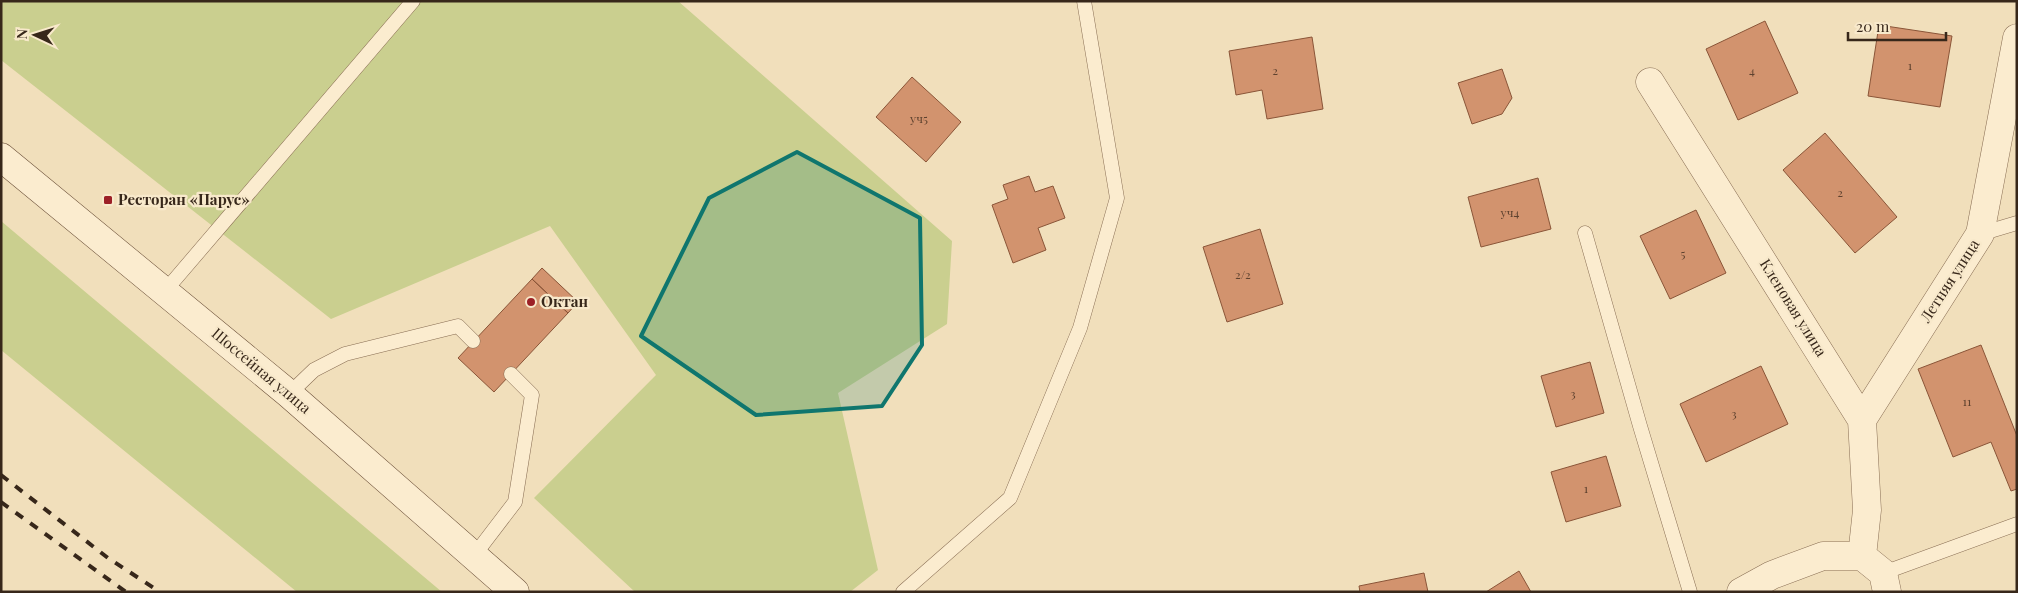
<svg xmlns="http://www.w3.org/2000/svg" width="2018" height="593" font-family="'Playfair Display',serif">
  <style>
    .green { fill: #cacf8f }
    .building { fill: #d2936e; stroke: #8a5538 }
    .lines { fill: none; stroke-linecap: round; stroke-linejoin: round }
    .lane-casing { stroke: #896e54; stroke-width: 15 }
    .street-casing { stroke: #896e54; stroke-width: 29 }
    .secondary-casing { stroke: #6b4f38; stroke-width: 29 }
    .lane { stroke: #fbeccf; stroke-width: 14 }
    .street { stroke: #fbeccf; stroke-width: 28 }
    .secondary { stroke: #fbeccf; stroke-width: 28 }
    .rail { stroke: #37271a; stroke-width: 4; stroke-dasharray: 9 9; stroke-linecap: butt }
    .marked { fill: #0f766e; fill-opacity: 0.2; stroke: #0f766e; stroke-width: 4; stroke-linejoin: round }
    .poi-dot { fill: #9c2026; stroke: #f8e9cb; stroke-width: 2 }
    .labels { text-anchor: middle; stroke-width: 4.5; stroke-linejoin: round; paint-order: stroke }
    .number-label { font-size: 12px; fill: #5e422f }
    .poi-label { font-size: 15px; font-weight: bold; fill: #37271a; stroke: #f8e9cb; text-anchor: start }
    .street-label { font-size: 15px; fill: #37271a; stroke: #f8e9cb }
  </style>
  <rect width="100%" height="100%" fill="#f1dfbb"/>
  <path class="green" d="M1,1H678L952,241L947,324L838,393L878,570L850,592H635L534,498L656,375L550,226L331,319L1,60Z
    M1,221L442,592H297L1,350Z"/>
  <path class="building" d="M1765,21L1798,93L1738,120L1706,49Z
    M1879,25L1952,36L1940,107L1868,96Z
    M1312,37L1323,109L1267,119L1262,90L1236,95L1229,51Z
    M1502,69L1512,98L1502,114L1472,124L1458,83Z
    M912,77L961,122L926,162L876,117Z
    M1825,133L1897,217L1855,253L1783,170Z
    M1029,176L1035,192L1053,186L1065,218L1038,228L1046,250L1013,263L992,205L1008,199L1003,185Z
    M1538,178L1551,229L1481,247L1468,197Z
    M1696,210L1726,273L1670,299L1640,236Z
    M1260,229L1283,304L1227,322L1203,247Z
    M542,268L578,302L568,313L532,279Z
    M532,279L568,313L494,392L458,358Z
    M1981,345L2017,436V489L2011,491L1991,442L1953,457L1918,369Z
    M1590,362L1604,413L1556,427L1541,376Z
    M1761,366L1788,424L1706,462L1680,404Z
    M1606,456L1621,506L1566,522L1551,472Z
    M1519,571L1531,592H1486Z
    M1424,573L1428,592H1360L1359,586Z"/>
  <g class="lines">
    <defs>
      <path id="lane" d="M1585,233L1640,426L1690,592
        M1980,234L2017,223
        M165,291L413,1
        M289,394L314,370L345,354L458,326L473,341
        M473,557L515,502L532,395L511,374
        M1883,573L2017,524
        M903,592L1010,498L1080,328L1117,198L1084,1"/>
      <path id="street" d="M1650,82L1862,420L1867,510L1862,556
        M1862,420L1980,234L2017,38
        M1741,592L1772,575L1823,556H1862L1883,573L1887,592"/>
      <path id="secondary" d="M1,157L289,394L515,592"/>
    </defs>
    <use href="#lane" class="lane-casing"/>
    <use href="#street" class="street-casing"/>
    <use href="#secondary" class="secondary-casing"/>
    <use href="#lane" class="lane"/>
    <use href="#street" class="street"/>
    <use href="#secondary" class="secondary"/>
    <path class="rail" d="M1,475L108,558L160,592
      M1,502L126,592"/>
  </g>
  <path class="marked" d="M797,152L920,218L922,345L882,406L756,415L641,336L709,198Z"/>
  <g class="poi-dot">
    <rect x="103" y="195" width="10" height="10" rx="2.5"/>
    <circle cx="531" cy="302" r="5"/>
  </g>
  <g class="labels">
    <g class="number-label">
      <text x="1910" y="70">1</text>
      <text x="1275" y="75">2</text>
      <text x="1752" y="75">4</text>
      <text x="919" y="123">уч5</text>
      <text x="1840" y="197">2</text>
      <text x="1510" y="217">уч4</text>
      <text x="1683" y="258">5</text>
      <text x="1243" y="279">2/2</text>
      <text x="1573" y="398">3</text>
      <text x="1967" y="406">11</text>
      <text x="1734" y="418">3</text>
      <text x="1586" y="493">1</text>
    </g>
    <g class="poi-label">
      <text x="118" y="205">Ресторан «Парус»</text>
      <text x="541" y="307">Октан</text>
    </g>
    <g class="street-label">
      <text transform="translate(1950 281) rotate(-57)" y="5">Летняя улица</text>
      <text transform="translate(1793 308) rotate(58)" y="5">Кленовая улица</text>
      <text transform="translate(261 371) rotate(40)" y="5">Шоссейная улица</text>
    </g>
  </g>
  <rect width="2018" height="593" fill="none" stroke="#37271a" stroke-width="5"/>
  <g transform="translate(35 35) rotate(274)" stroke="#f8e9cb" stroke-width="4" paint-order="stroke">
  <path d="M0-4L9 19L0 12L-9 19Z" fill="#37271a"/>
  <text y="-8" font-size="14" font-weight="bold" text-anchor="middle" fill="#37271a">N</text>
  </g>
  <path d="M1848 32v8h98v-8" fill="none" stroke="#37271a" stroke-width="2.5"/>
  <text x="1856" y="32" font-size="15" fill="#37271a" stroke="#f8e9cb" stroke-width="4" paint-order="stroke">20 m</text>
</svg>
